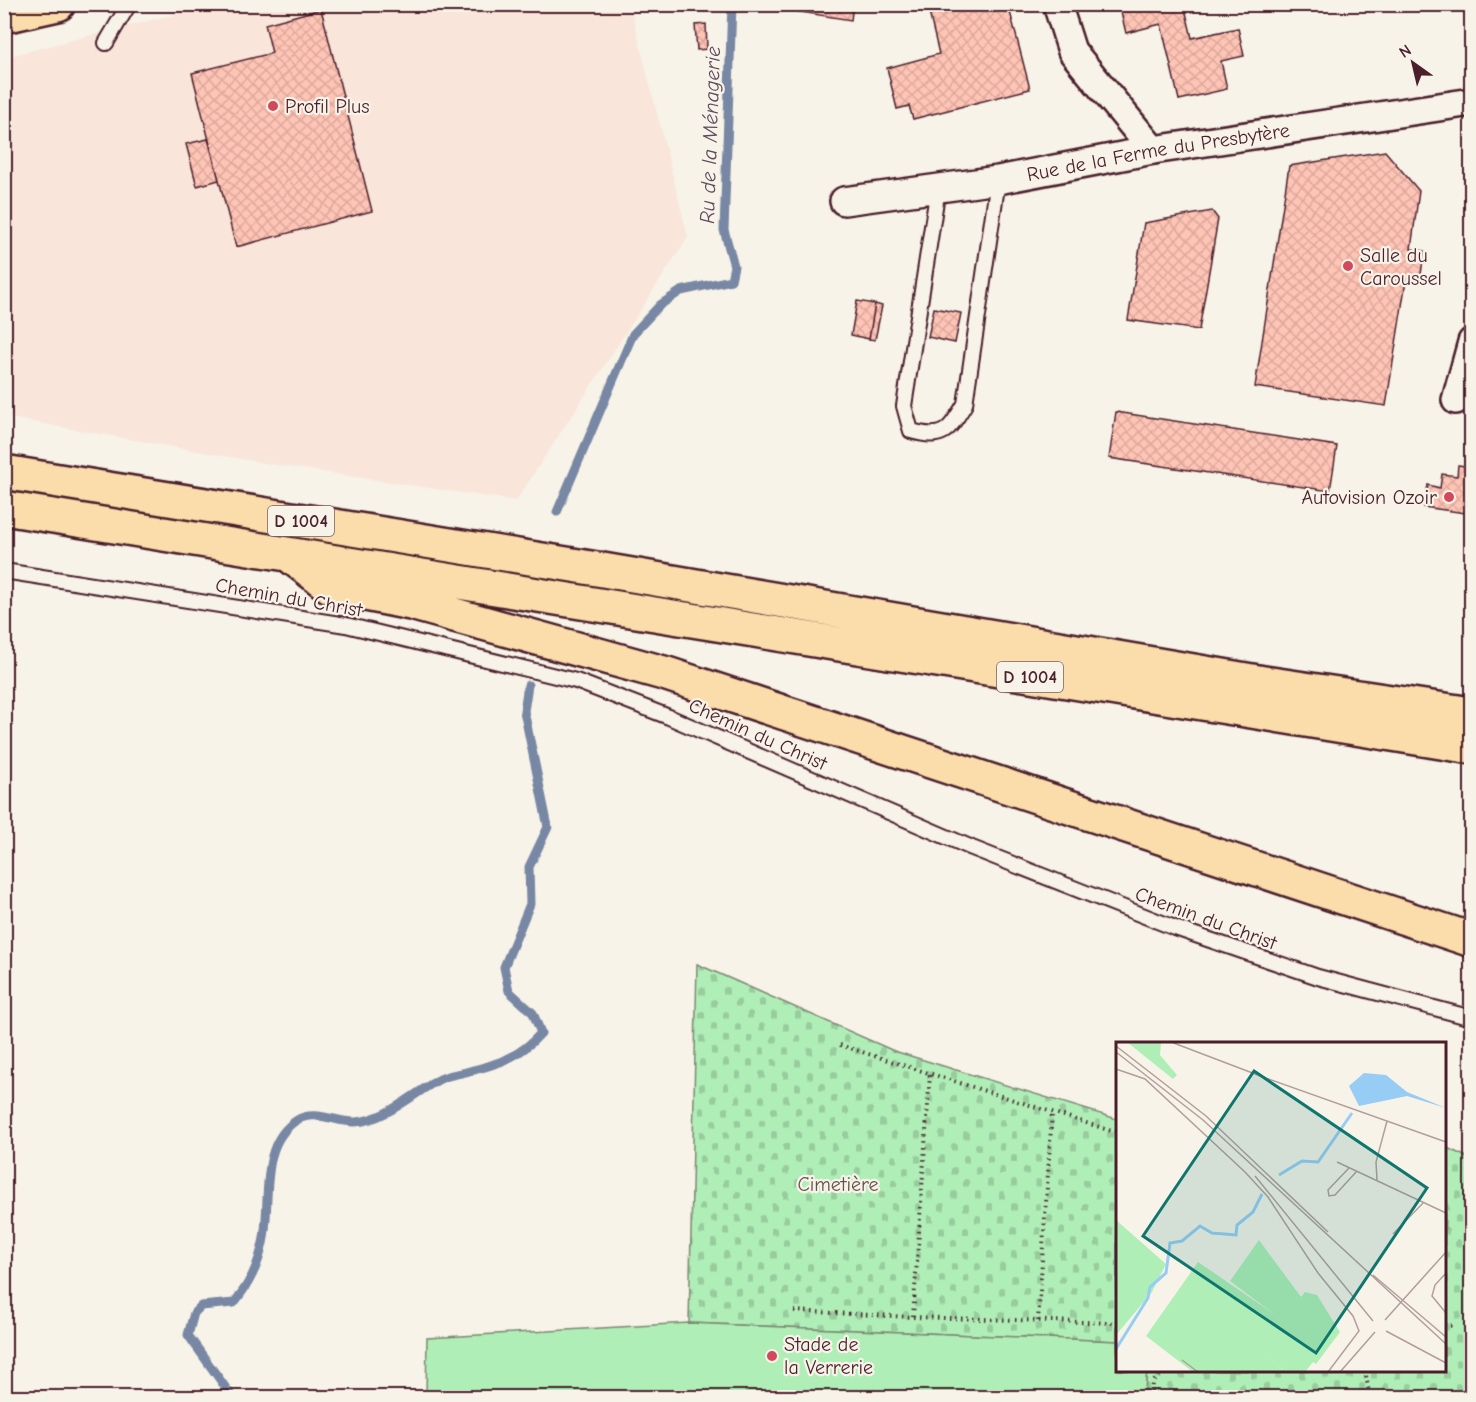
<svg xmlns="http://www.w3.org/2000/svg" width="1476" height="1402" font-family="'Comic Neue',sans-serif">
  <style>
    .built { fill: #f9e5d9 }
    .cemetery { fill: url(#cemetery-stones); stroke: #7c8771; stroke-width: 1.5 }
    .pitch { fill: #afefb7; stroke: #7c8771; stroke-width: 1.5 }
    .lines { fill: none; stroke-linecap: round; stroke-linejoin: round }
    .stream { stroke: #7887a4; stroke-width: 9 }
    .building { fill: url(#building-cross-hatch); stroke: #4a1f2b; stroke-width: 1.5 }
    .service-casing { stroke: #4a1f2b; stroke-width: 18 }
    .minor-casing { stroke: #4a1f2b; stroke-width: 32 }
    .trunk-casing { stroke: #4a1f2b; stroke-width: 38 }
    .path { stroke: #4a1f2b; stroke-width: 4; stroke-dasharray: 1.5 4.5; stroke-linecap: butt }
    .service { stroke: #f7f3e8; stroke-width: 14 }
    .minor { stroke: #f7f3e8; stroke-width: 27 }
    .trunk { stroke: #faddab; stroke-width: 33 }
    .poi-dot { fill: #d1495b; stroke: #f7f3e8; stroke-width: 2 }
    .labels { text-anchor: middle; stroke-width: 4.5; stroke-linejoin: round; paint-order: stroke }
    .shield { fill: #f7f3e8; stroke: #7e5f64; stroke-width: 1.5 }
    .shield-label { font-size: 18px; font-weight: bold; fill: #4a1f2b }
    .poi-label { font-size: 20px; fill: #4a1f2b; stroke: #f7f3e8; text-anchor: start }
    .street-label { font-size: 20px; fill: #4a1f2b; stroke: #f7f3e8 }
    .park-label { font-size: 20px; fill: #63534e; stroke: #f7f3e8 }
    .water-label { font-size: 21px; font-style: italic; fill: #5d4a5e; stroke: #f7f3e8 }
    .inset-river { fill: none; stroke: #97ccf5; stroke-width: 3 }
    .inset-road { fill: none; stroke: #b29e9c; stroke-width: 1.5 }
    .view { fill: #0f766e; fill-opacity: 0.15; stroke: #0f766e; stroke-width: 3 }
    .inset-edge { fill: none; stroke: #4a1f2b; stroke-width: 3 }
  </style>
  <defs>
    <pattern id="cemetery-stones" width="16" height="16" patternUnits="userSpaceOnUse" patternTransform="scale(1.5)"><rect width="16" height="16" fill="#afefb7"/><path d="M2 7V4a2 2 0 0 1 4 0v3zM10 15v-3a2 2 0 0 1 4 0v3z" fill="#98cc9e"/></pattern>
    <pattern id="building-cross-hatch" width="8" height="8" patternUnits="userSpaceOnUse" patternTransform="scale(1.5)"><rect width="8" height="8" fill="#fec4b5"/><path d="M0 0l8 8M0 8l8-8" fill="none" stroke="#dba89c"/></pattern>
  </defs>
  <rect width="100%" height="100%" fill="#f7f3e8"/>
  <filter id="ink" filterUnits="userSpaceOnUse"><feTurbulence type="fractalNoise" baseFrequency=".0167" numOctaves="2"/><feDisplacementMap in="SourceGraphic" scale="12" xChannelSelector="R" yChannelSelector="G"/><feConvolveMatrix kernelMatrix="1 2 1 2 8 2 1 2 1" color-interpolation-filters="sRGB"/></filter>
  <g filter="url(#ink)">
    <path class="built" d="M212,5H630L688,237L516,501L264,463L5,417V57Z"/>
    <path class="cemetery" d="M697,964L894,1051L1117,1119V1341L689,1323Z
      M1445,1147L1471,1159V1397H1144L1147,1371L1444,1370Z"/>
    <path class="pitch" d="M689,1323L1117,1341L1118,1370L1147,1371L1144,1397H426L427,1338Z"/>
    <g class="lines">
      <path class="stream" d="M557,512L633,334L660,305L681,291L731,280L734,266L724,230L732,4
        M233,1398L188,1335L194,1313L201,1306L234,1303C249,1284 258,1267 263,1243C272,1204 257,1145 297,1120C315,1109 337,1123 355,1122C385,1121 415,1092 440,1079C448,1075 458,1074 466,1072C498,1064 519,1058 541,1033L533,1013L509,991L504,967L530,904L529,867L548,827L524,711L528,685"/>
    </g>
    <path class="building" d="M782,4H853L851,20L781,9Z
      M927,4H1008L1030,89L913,119L909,106L897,109L887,68L939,54Z
      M1119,4H1184L1192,38L1238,28L1244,56L1221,61L1227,89L1179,100L1161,24L1126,33Z
      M321,9L372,211L236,247L192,73L272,53L265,24Z
      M706,24L707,49L697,50L695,25Z
      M208,139L219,180L197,186L186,144Z
      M1385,151L1419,191L1411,249L1424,251L1420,283L1406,281L1386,406L1255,387L1289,166Z
      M1212,211L1218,219L1199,330L1128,320L1144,223Z
      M857,301L875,304L869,339L851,335Z
      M875,304L882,306L875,340L869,339Z
      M934,308L961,313L955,343L928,337Z
      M1116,412L1337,446L1330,491L1109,458Z
      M1458,465L1472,467V514L1424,507L1428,485L1440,488L1442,474L1457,476Z"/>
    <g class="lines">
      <defs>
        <path id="service" d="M106,43L129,4
          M938,188L904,406L911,431C943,440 948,432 965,404L998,180
          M4,571L346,625L576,681L669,717L972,848L1175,928L1318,977L1472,1018"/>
        <g id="minor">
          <path d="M1057,4L1072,51L1153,150"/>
          <path id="s1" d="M844,201L998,180L1153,150L1472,102"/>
          <path d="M1456,400L1472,342"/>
        </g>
        <path id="trunk" d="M4,16L58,4
          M4,472L597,569L1264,683L1472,714
          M4,508L1472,747
          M293,558L331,587L411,603L667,674L1472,940"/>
      </defs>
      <use href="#service" class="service-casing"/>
      <use href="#minor" class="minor-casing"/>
      <use href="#trunk" class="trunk-casing"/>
      <path class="path" d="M840,1045L1118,1133
        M794,1311L913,1317L930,1075
        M913,1317L1118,1323
        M1038,1321L1052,1113
        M1444,1325L1455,1326
        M1365,1370L1370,1398
        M1151,1398L1152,1383L1165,1370"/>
      <use href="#service" class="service"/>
      <use href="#minor" class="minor"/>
      <use href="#trunk" class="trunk"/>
    </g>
  </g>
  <g class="poi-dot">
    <circle cx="273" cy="106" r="6"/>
    <circle cx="1348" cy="266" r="6"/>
    <circle cx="1449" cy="497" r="6"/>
    <circle cx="772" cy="1356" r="6"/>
  </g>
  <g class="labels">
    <g class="shield">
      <rect x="268" y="506" width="66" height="30" rx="4.5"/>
      <rect x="997" y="662" width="66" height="30" rx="4.5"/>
    </g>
    <g class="shield-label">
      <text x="301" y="527">D 1004</text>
      <text x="1030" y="683">D 1004</text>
    </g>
    <g class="poi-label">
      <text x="285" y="113">Profil Plus</text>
      <text x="1360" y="262">Salle du<tspan x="1360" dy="23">Caroussel</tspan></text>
      <text x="1437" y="504" text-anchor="end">Autovision Ozoir</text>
      <text x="784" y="1351">Stade de<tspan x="784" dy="23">la Verrerie</tspan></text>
    </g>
    <g class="street-label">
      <text dy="7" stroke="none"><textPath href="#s1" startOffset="318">Rue de la Ferme du Presbytère</textPath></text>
      <text transform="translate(289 597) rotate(10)" y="7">Chemin du Christ</text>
      <text transform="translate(758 734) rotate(24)" y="7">Chemin du Christ</text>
      <text transform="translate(1206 918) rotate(20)" y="7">Chemin du Christ</text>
    </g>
    <g class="park-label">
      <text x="838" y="1191">Cimetière</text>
    </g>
    <g class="water-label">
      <text transform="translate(710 135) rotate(-88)" y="7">Ru de la Ménagerie</text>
    </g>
  </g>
  <g transform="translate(1116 1042)">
    <rect width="330" height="330" fill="#f7f3e8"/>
    <path d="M0,178L50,222L36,250L0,293Z" fill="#afefb7"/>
    <path d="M11,0L45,1L44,13L61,33L57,37Z" fill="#afefb7"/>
    <path d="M143,198L185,255L189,250L201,253L224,290L200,322L197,320L189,330H170L141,308L166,278L114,239Z" fill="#afefb7"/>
    <path d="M82,220L167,278L142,308L170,330H77L30,294Z" fill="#afefb7"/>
    <path d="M248,31L270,33L291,50L330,66L291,54L243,64L233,44Z" fill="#97ccf5"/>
    <path class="inset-river" d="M163,133L186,119L202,120L236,71M0,307L32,256L34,245L50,231L54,201L66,199L84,184L96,191L120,193L121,183L137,170L146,152"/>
    <path class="inset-road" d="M55,0L147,35M0,4L90,74L212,190M0,10L87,78L330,302M0,27L29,37L129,130L152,155L202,231L237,274L243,289L212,330M147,35L330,100M221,120L330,171M233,126L212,148L213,154L219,153L241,129M139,134L257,279M261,138L260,120L271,79M277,192L308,160M330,231L319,243L316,254L330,271M257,233L330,295M269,278L330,210M270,289L330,321M66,318L82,330M224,330L259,290"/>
    <path class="view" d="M138,29L311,146L200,311L27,194Z"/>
    <rect width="330" height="330" class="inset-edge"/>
  </g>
  <rect width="1476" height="1402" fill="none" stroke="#f7f3e8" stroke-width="24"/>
  <rect x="12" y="12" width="1452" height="1378" fill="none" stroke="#4a1f2b" stroke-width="2" filter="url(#ink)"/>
  <g transform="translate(1413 63) rotate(326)" stroke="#f7f3e8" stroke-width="4.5" paint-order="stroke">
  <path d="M0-4.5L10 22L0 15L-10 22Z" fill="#4a1f2b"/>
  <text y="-9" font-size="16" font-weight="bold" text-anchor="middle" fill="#4a1f2b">N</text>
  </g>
</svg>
